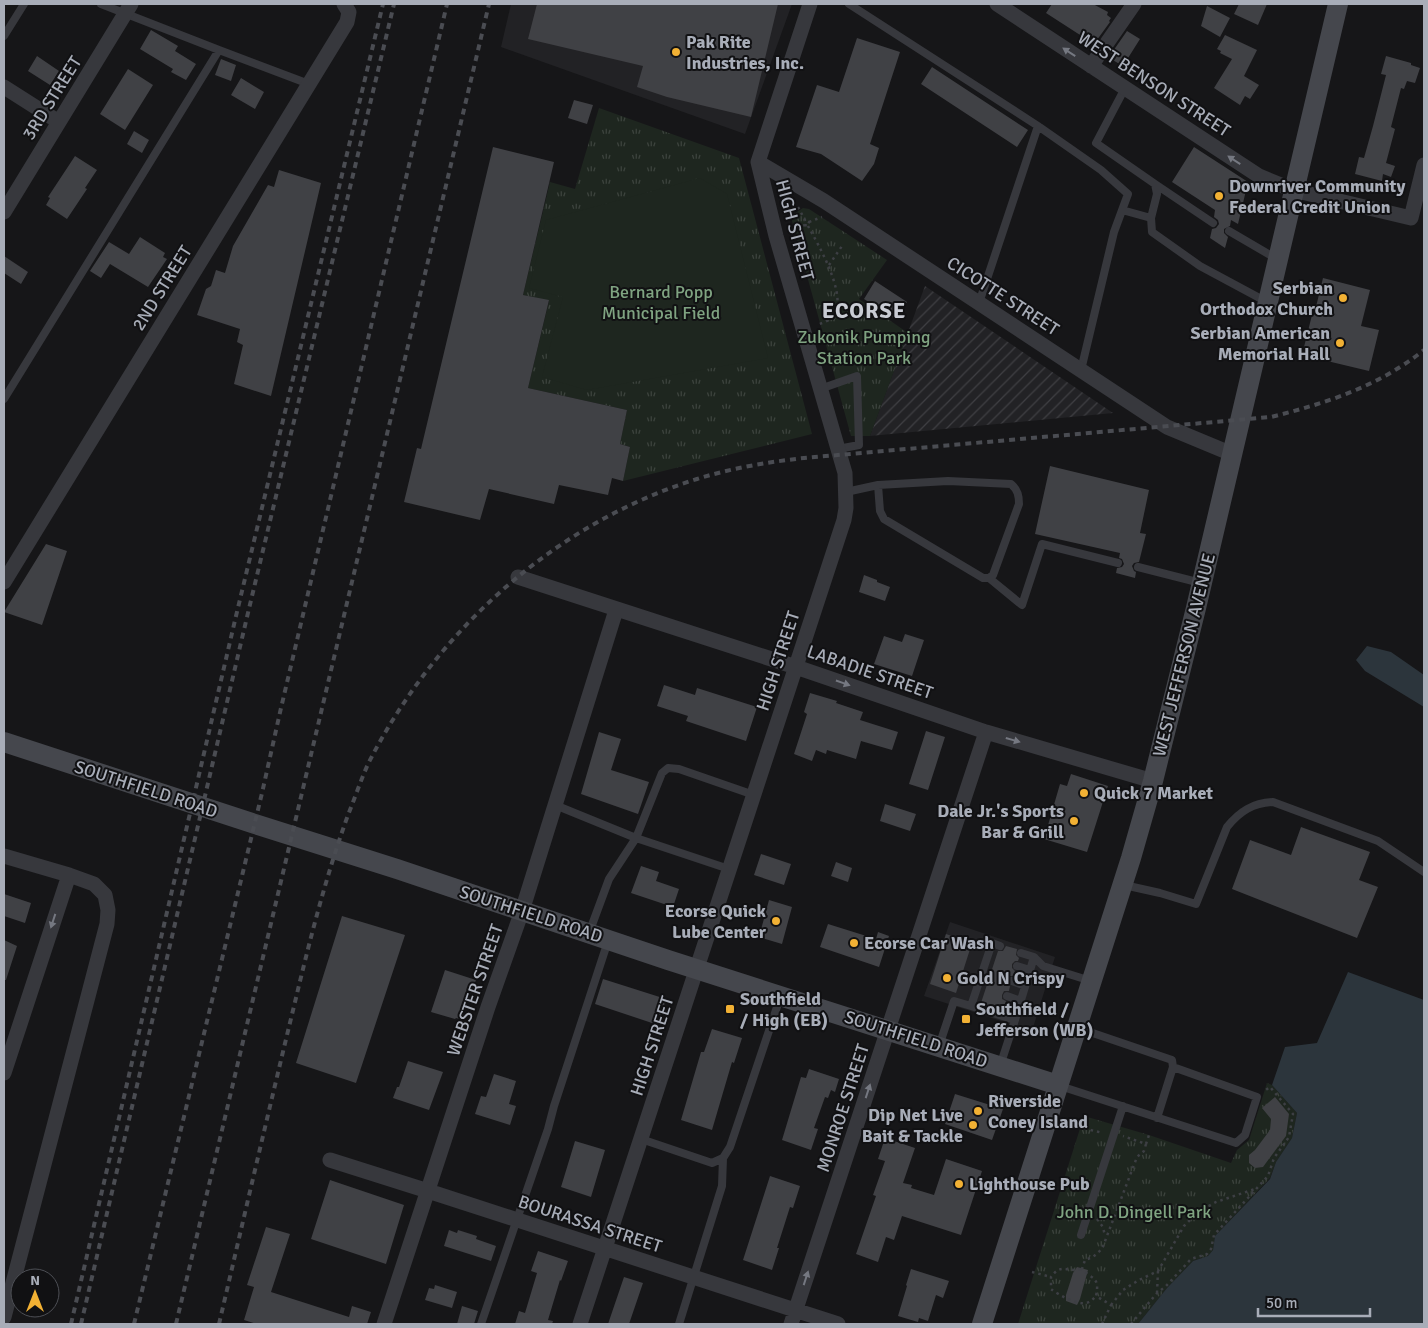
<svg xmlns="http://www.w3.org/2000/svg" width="1428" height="1328" font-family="Signika,sans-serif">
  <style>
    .built { fill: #222225 }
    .industrial { fill: url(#industrial-furrows) }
    .grass { fill: url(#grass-tufts) }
    .garden { fill: #1e261f }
    .water { fill: #2c353c }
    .building { fill: #404145 }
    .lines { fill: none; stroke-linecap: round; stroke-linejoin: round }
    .path { stroke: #3d3f44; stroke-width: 2.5; stroke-dasharray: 2.5 4; stroke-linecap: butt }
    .lane { stroke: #37383d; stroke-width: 8 }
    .street { stroke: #37383d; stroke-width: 15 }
    .secondary { stroke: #45474d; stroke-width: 20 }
    .rail { stroke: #4a4c52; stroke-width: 4; stroke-dasharray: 6 5; stroke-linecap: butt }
    .oneway { fill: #757881 }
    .poi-dot { fill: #f2b134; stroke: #111113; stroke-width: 2 }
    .labels { text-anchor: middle; stroke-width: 4; stroke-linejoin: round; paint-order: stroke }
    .poi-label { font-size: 18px; font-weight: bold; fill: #a8adb8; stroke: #111113; text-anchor: start }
    .street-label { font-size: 18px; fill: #a8adb8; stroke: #111113 }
    .park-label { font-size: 18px; fill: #7fa381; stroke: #111113 }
    .district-label { font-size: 22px; font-weight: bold; letter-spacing: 1px; fill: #c9ccd4; stroke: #111113 }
  </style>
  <defs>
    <pattern id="industrial-furrows" width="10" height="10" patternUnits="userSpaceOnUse" patternTransform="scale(1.25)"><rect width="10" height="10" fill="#222225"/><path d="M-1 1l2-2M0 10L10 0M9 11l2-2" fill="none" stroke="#3f3f43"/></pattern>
    <pattern id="grass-tufts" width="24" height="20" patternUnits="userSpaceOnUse" patternTransform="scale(1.25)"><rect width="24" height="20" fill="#1e261f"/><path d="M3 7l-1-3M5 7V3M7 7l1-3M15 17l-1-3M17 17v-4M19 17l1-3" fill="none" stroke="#3c433d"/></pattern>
  </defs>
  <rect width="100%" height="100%" fill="#161618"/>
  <path class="built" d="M511,4H792L745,134L501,47Z
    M950,922L1055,957L1032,1031L924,996Z"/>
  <path class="industrial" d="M925,286L1113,413L870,436Z"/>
  <path class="grass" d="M599,108L739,158L812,434L623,481L630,447L620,444L627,410L528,388L549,301L523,295L550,182L575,189Z
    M803,208L809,209L887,260L859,299L908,333L870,436H851L792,221L794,214Z
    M1267,1083L1272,1085L1297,1113L1292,1138L1276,1162L1270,1178L1215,1236L1213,1250L1208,1256L1193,1261L1167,1288L1138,1324H1018L1084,1116L1149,1135L1231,1163L1237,1150L1249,1140Z"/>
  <path class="garden" d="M700,178L727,194L768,358L587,390L542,377L563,297L529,288L546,220Z"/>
  <path class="water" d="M1367,646L1391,652L1424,675V707L1365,671L1356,660Z
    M1348,972L1424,1000V1324H1138L1167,1288L1193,1261L1208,1256L1213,1250L1215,1236L1270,1179L1276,1162L1292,1138L1297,1113L1272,1085L1285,1047L1317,1043Z"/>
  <path class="building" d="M537,4H778L751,117L667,97L637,87L643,66L528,39Z
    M1052,4H1093L1108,12L1107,15L1111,18L1109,21L1110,22L1094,44L1046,13Z
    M1239,4H1267L1258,25L1234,14Z
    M1207,6L1230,18L1220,37L1201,26Z
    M151,30L178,46L175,51L196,64L186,80L171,72L173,69L140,49Z
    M1127,31L1140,39L1123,66L1111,59L1113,56L1111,54Z
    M1225,35L1257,50L1244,76L1259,85L1250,99L1245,96L1240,105L1214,88L1232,59L1220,53L1221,51L1217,49Z
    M857,38L900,52L870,144L879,148L874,164L862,181L821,154L796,147L817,85L839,92Z
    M37,56L59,71L50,85L28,71Z
    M1386,56L1411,63V65L1420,68L1415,83L1407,81L1404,89L1401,88L1391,127L1395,129L1386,163L1395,166L1391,177L1383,174L1382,181L1355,174L1359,157L1364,158L1373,126L1386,75L1381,74Z
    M221,59L236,65L231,81L215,75Z
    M932,67L1028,130L1017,147L921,84Z
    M128,69L153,85L125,130L100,114Z
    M241,78L264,92L255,109L231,95Z
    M574,100L593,105L587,124L568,118Z
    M134,131L149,140L142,153L127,144Z
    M493,147L554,162L523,295L549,300L528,388L627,410L620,444L630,447L623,481L612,478L608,495L559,485L554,504L489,489L480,520L404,502L417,448L421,449Z
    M1194,147L1248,182L1238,224L1231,220L1230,226L1224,229V233L1228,237L1225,248L1210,238L1212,229L1216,228L1219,224L1218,220L1214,217L1215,210L1172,182Z
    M75,156L97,170L85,188L87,189L67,219L46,205L50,198L48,197Z
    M279,170L321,183L271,396L234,384L243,345L237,342L240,329L197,315L206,289L211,286L216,270L225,273L233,246L268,185L274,187Z
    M140,237L165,253L163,257L167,259L148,287L110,264L101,278L90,271L109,242L129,254Z
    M4,256L28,272L21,284L4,273Z
    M1323,278L1370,290L1361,326L1379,330L1369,371L1302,355L1312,315H1314Z
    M875,281L907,302L895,319L864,299Z
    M1050,466L1149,490L1140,533L1146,534L1139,562L1134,563L1132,566L1134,571L1136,572L1135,578L1116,573L1117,568L1122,567L1124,564L1122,559L1119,558L1120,553L1035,534Z
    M46,544L67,551L42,625L4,612Z
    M864,575L877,580V582L890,587L885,601L859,592Z
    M905,634L924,640L912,676L874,664L884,636L902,642Z
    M664,685L695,695L697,688L757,707L746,741L686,721L688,716L657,706Z
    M810,693L837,701L836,703L863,712L860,720L898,732L892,750L861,741L856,759L827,750L826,754L816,750L812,761L794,754L807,714L804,712Z
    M926,731L945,737L928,790L909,784Z
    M599,732L621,739L611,770L649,782L638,814L581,794Z
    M1071,774L1108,786L1087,852L1044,839L1060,784L1067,786Z
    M885,804L916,814L910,831L880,821Z
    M1301,827L1370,852L1359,880L1378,887L1357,938L1232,889L1250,840L1291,855Z
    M761,854L791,864L784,885L754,875Z
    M836,862L852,868L848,882L831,876Z
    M641,866L659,872L656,881L679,889L673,907L631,893Z
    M4,894L31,903L25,923L4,916Z
    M769,900L792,907L782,944L759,937Z
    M342,916L405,935L356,1083L296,1063Z
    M828,924L876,939L878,932L889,936L879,967L820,947Z
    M946,934L972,943L956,993L930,984Z
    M4,940L17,946L6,980H4Z
    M1006,946L1017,949L1016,955L1019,958L1018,961H1015L1012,964V968L1015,971L1013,976H1009L1007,979V984L1010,986L1009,991H1004L1002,995V999L1006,1001L1005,1004H1000L998,1009L981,1003L998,951H1003Z
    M445,970L476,980L460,1019L456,1018L455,1019L431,1012Z
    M603,979L666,999L658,1025L595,1004Z
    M712,1029L742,1038L734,1063L732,1062L712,1130L681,1120L701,1052H704Z
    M408,1061L443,1072L429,1110L393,1098L397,1087H399Z
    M809,1069L839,1079L835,1092L831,1090L828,1098L825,1097L814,1128L818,1129L811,1150L782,1140L801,1077L806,1078Z
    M494,1074L516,1081L509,1104L516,1106L510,1125L475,1114L481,1096L486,1097Z
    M955,1094L1003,1109L992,1140L945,1124Z
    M1275,1097L1289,1114L1286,1136L1263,1167L1255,1168L1249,1163V1155L1255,1150L1270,1130L1271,1119L1262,1108Z
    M885,1138L915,1148L903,1183L912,1185L911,1188L934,1195L946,1159L982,1171L961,1235L902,1216L894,1240L886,1237L878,1262L856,1254L876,1196L873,1195L885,1161L878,1159Z
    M575,1141L605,1150L591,1197L561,1187Z
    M770,1176L800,1186L793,1208L790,1207L777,1248H779L772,1270L743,1260Z
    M330,1180L404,1205L386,1264L311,1239Z
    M266,1227L290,1234L271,1292L349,1317L352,1306L371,1312L367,1324H257L244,1320L254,1287L247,1285Z
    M449,1230L457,1233L458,1230L477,1236L476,1239L496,1246L491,1261L444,1246Z
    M538,1251L568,1261L561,1281L560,1280L548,1320L553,1321L552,1324H515L519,1311L525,1313L537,1273L531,1271Z
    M1077,1267L1088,1270L1080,1299L1077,1305L1066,1301V1295L1073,1273Z
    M911,1269L949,1281L943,1298L936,1295L928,1321L919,1318L918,1322L898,1316L907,1286L906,1285Z
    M624,1277L643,1283L629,1324H608Z
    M435,1285L457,1292L452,1308L425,1300L429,1288L434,1289Z
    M462,1306L478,1311L474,1324H457Z"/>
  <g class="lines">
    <path class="path" d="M798,207L805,220L804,222L805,225L808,226L809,222L805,220
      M809,222L822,217
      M808,226C819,246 844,289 836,312C833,320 824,322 817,325
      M791,230L805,225
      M829,265L842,246
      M1078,1127L1103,1133
      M1146,1144L1149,1135
      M1097,1219L1103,1227L1105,1236
      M1081,1269C1067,1273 1062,1262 1051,1277V1289C1059,1295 1076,1305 1086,1303C1091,1302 1093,1299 1096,1296
      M1032,1272L1051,1277
      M1157,1293L1158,1271
      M1111,1305L1123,1290L1139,1280L1158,1271L1184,1226L1198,1212L1216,1202L1255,1189
      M1102,1324L1111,1305L1096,1296C1100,1277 1093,1280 1082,1269L1085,1260L1093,1257L1102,1249L1137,1157L1144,1151L1146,1144L1123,1136
      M1131,1324L1157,1293L1166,1286L1191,1259L1207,1254L1211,1249L1214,1235L1268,1176L1274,1158L1289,1137L1293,1114L1270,1087L1266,1090"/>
    <path class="lane" d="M101,4L219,50
      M849,4L1038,126L1101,170L1128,194L1114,232L1081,370
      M4,36L24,4
      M1125,88L1096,143L1155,184L1157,194L1151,218L1152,232L1200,266L1267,302
      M1155,184L1213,223
      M1122,210L1151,218
      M1229,231L1277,259
      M979,303L1038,126
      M820,389L857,376L859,445L838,449
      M4,399L219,50L309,84
      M846,492L878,485L948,481L1011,484C1018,490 1019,496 1019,504L993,575L989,578H983L884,519L880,511L878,485
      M1138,567L1201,583
      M989,578L1022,605L1042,544L1118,563
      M555,805L636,838L609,879L589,933
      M729,869L636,838L662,773L668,768L679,769L754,795
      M1124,885L1160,893L1196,904L1227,827C1240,811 1253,803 1273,802L1378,841L1424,872
      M1021,953L1034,957L1043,966L1091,981
      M1017,966L1030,970
      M1012,981L1025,986
      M1007,996L1021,1001
      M971,1006L1015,1020L1034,957
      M1003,1009L1017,1014
      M939,1046L954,1001L971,1006L992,943L1000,946
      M1000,1066L1015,1020
      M1060,1086L1236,1143L1245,1135L1257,1097L1173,1067L1172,1060L1078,1028
      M1157,1118L1173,1067
      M641,1139L712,1163L723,1158L730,1147L780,998
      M1081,1235L1123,1106
      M481,1324L548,1129L554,1106L608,941
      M679,1324L722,1186L723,1158"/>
    <path class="street" d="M997,4L1259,176L1293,190L1411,218L1424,165
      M1091,66L1134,4
      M4,87L59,122
      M758,162L824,201L1167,427L1232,454
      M4,212L131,4
      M518,577L796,667L986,732L1153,781
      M4,582L347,22L349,12L344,4
      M4,856L69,875L94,884L105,895L108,910L107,924L4,1317
      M4,1073L69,875
      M330,1160L428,1191L838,1324
      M384,1324L488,1007L522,911L616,610
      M580,1324L844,520L846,508L845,473L776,236L758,162L810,4
      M791,1324L986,732"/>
    <path class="secondary" d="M4,742L255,824L397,869L668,960L1058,1085
      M982,1324L1131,858L1153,781L1196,608L1338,4"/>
    <path class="rail" d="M71,1324L236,616L383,4
      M81,1324L247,617L394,4
      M134,1324L262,793L281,708L447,4
      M176,1324L489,4
      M219,1324C244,1217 269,1109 295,1002C310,939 326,876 348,815C355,798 361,779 369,762C436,631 555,523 697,479C732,468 768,462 804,458L1271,417C1327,403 1379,386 1424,350"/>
  </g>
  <defs><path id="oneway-solid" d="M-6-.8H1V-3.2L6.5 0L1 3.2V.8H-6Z" transform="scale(1.25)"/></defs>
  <g class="oneway">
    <use href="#oneway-solid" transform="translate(1069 52) rotate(-147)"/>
    <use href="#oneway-solid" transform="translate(1234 160) rotate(-147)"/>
    <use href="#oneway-solid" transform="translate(843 683) rotate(19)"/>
    <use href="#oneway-solid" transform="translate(1013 740) rotate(16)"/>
    <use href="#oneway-solid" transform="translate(53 921) rotate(108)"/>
    <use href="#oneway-solid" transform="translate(868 1091) rotate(-72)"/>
    <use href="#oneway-solid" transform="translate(806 1278) rotate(-72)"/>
  </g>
  <g class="poi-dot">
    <circle cx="676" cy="52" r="5"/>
    <circle cx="1219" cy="196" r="5"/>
    <circle cx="1343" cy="298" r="5"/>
    <circle cx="1340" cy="343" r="5"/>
    <circle cx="1084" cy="793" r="5"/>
    <circle cx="1074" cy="821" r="5"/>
    <circle cx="776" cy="921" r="5"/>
    <circle cx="854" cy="943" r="5"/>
    <circle cx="947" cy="978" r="5"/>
    <rect x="725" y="1004" width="10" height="10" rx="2.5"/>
    <rect x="961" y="1014" width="10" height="10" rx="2.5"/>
    <circle cx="978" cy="1111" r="5"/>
    <circle cx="973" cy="1125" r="5"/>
    <circle cx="959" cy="1184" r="5"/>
  </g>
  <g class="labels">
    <g class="poi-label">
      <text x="686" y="48">Pak Rite<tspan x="686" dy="21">Industries, Inc.</tspan></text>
      <text x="1229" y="192">Downriver Community<tspan x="1229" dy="21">Federal Credit Union</tspan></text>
      <text x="1333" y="294" text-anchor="end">Serbian<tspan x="1333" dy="21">Orthodox Church</tspan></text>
      <text x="1330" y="339" text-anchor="end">Serbian American<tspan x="1330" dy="21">Memorial Hall</tspan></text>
      <text x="1094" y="799">Quick 7 Market</text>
      <text x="1064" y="817" text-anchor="end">Dale Jr.'s Sports<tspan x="1064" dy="21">Bar &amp; Grill</tspan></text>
      <text x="766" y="917" text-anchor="end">Ecorse Quick<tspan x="766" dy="21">Lube Center</tspan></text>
      <text x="864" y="949">Ecorse Car Wash</text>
      <text x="957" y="984">Gold N Crispy</text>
      <text x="740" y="1005">Southfield<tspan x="740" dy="21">/ High (EB)</tspan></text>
      <text x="976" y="1015">Southfield /<tspan x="976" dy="21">Jefferson (WB)</tspan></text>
      <text x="988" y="1107">Riverside<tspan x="988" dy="21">Coney Island</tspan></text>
      <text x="963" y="1121" text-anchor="end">Dip Net Live<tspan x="963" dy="21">Bait &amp; Tackle</tspan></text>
      <text x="969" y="1190">Lighthouse Pub</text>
    </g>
    <g class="street-label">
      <text transform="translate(1154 84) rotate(33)" y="6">WEST BENSON STREET</text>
      <text transform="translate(52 98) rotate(-58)" y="6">3RD STREET</text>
      <text transform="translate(795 230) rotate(75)" y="6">HIGH STREET</text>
      <text transform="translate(162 288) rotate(-58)" y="6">2ND STREET</text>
      <text transform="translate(1003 296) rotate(33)" y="6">CICOTTE STREET</text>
      <text transform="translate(1184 655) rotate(-76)" y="6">WEST JEFFERSON AVENUE</text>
      <text transform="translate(778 661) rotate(-72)" y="6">HIGH STREET</text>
      <text transform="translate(870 672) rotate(19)" y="6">LABADIE STREET</text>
      <text transform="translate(146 789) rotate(18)" y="6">SOUTHFIELD ROAD</text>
      <text transform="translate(531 914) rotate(18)" y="6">SOUTHFIELD ROAD</text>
      <text transform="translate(475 990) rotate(-71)" y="6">WEBSTER STREET</text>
      <text transform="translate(916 1039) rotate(18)" y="6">SOUTHFIELD ROAD</text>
      <text transform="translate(652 1046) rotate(-72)" y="6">HIGH STREET</text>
      <text transform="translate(843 1108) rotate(-72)" y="6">MONROE STREET</text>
      <text transform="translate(590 1224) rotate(18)" y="6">BOURASSA STREET</text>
    </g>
    <g class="park-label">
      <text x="661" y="298">Bernard Popp<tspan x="661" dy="21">Municipal Field</tspan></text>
      <text x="864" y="343">Zukonik Pumping<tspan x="864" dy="21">Station Park</tspan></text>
      <text x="1134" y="1218">John D. Dingell Park</text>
    </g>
    <g class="district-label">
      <text x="864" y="318">ECORSE</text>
    </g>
  </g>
  <rect width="1428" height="1328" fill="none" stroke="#a8adb8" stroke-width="10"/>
  <g transform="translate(35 1293)"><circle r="24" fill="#111113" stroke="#4d4f55"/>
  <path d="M0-4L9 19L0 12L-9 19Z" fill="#f2b134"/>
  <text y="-8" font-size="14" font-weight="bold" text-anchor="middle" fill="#a8adb8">N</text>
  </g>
  <path d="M1258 1308v8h112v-8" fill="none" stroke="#a8adb8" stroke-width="2.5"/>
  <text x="1266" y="1308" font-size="15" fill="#a8adb8" stroke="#111113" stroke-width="4" paint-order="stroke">50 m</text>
</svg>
